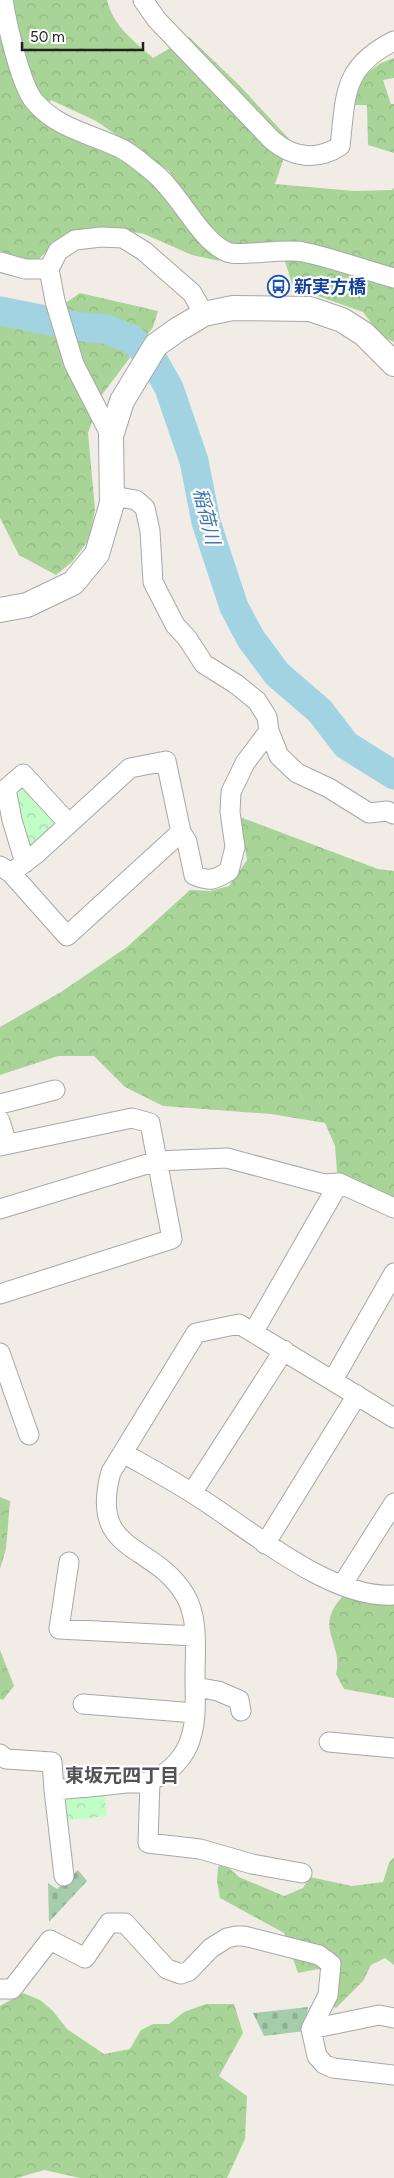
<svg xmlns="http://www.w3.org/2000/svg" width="394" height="2178" font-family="Figtree,'Noto Sans JP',sans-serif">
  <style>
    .forest { fill: url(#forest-crowns) }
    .cemetery { fill: url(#cemetery-stones) }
    .park { fill: url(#park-crowns) }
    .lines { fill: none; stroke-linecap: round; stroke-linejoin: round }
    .river { stroke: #a2d3e2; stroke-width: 29 }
    .minor-casing { stroke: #a7a7a7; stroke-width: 21 }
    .tertiary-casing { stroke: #a7a7a7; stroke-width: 26 }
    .minor { stroke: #fff; stroke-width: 19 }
    .tertiary { stroke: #fff; stroke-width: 24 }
    .labels { text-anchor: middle; stroke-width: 4.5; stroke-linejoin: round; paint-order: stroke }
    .transit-label { font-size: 18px; font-weight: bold; fill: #164399; stroke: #fff; text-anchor: start }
    .water-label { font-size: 19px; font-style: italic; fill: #4077b1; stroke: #fff }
    .neighbourhood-label { font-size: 19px; font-weight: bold; fill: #535353; stroke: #fff }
  </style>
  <defs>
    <pattern id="forest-crowns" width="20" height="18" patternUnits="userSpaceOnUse" patternTransform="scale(1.25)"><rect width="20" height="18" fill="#a8d497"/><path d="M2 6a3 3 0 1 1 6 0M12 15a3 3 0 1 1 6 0" fill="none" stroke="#90b682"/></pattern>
    <pattern id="cemetery-stones" width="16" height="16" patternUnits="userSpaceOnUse" patternTransform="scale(1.25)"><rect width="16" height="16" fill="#a5ccab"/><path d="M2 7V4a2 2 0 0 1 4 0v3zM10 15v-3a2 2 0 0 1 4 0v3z" fill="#8eaf93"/></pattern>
    <pattern id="park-crowns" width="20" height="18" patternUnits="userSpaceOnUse" patternTransform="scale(1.25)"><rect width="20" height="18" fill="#c0fec6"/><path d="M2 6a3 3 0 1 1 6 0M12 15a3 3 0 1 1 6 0" fill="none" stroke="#a5d9aa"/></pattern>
  </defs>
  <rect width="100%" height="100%" fill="#f1ede6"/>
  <path class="forest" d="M0,0H107C113,26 134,41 153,58L189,37L239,85L290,140L275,184L354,191L392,190L394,188V342L381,336L363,312L293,287L284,258L219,240L169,171L96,121L51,100L43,112L124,158L159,188L220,261L192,255L144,234L104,227L71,233L53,245L36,262L14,258L0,251Z
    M394,58V78L383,80L391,104H394V153L368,145L367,105H351L356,81L381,63Z
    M80,293L158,311L153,327L101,396L88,433L95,509L90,538L72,562L56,575L19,555L0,518V302C8,305 17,311 26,312C46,316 65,304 80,293Z
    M240,817L378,869L394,871V1200L337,1172L335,1146L325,1123L271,1114L163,1106L125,1087L94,1056H58L0,1075V1027L61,992L127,947L190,890L210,891L229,886L247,860Z
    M0,1497L10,1501L6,1549L0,1569Z
    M345,1594L394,1600V1698L344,1689L336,1674C344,1641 311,1628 345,1594Z
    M0,1650L14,1686L3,1700L0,1699Z
    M394,1857V1965L385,1958L371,1965L363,1981L336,2008L329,2004L333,1976L318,1969L298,1973L284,1933L220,1898L217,1881L218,1867L223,1863L239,1877L284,1896L303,1888L310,1877L352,1886L383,1882L389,1863Z
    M23,1993L40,2000L53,2011L67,2029L104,2054L130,2049L141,2030L153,2024H169L184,2012L206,2004H234L243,2033L219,2076L247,2096L245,2139L227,2178H80L44,2170L17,2178H0V2006Z"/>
  <path class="cemetery" d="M78,1870L87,1881L49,1922L48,1883L57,1889Z
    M308,2007L305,2031L264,2036L253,2013Z"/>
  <path class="park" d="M19,785L26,786L57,825L34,848L24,843L14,791Z
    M104,1791L107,1816L62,1821L61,1800L65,1795Z"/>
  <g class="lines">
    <path class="river" d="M0,311L81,327L106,329L131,339L151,356L169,388L194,461L206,522L234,607L251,639L277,674L320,711L346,745L394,775"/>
    <defs>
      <path id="minor" d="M3,0C7,24 20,83 34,101C58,129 89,133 120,148C131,153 143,164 153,172C180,193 199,240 227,252C239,257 284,248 303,252C333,258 364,270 394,278
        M143,0L157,20L272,140C293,158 317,161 340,146C346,95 342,67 394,41
        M0,262L25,269H49
        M111,436L74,364L55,301L49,269L58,251L75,240L101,237L123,238L144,251L192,293L204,314
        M112,496L136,500L145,508L150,531L153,582L175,625L187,638L204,664L236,684L257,701L267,717L269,731L279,756L297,773L329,788L369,813L387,811L394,814
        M181,832L187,842L194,875C209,882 215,880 229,871L235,847L230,812L231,792L245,763L269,731
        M25,863L12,820L6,789L23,774L69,824
        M0,866L11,873L67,936L181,832L166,761L130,768L36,854L11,873
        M0,1104L55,1090
        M0,1121L7,1144
        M0,1146L132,1118L150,1123L172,1239L0,1294
        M0,1209L157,1161L227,1158L324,1184L339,1183L394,1208
        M254,1331L339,1183
        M0,1353L29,1435
        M333,1380L394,1273
        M123,1453C146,1466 170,1479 192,1493C246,1526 329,1600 394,1595
        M192,1493L284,1350
        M265,1544L357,1395
        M69,1562L59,1629L195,1636
        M342,1585L394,1503
        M195,1687L218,1691L239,1700L241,1711
        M83,1704L195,1713
        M329,1742L394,1748
        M0,1754L6,1759L52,1762L54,1790C78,1788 102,1786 126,1783C134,1783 145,1784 152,1780C170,1773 186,1756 191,1737C197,1718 195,1697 195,1677C195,1651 199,1618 185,1595C154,1542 88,1555 111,1472L196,1333L239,1324L394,1418
        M150,1781L148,1843L200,1849L252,1864L302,1873
        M54,1790L64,1876
        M0,1989H12L50,1940L85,1958L109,1923H125L167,1969L181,1974L189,1971L211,1948L227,1938L236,1936H244L319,1955L331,1964L328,1995L311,2029L317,2056L324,2064L333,2068L394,2075
        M311,2029L379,2015L394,2018"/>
      <path id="tertiary" d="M0,610L27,605L73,583L97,554L112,503L111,436L122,401L156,345L177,330L204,314L233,308L310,309L342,320L364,334L394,364"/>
    </defs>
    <use href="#minor" class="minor-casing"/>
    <use href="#tertiary" class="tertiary-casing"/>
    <use href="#minor" class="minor"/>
    <use href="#tertiary" class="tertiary"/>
  </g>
  <defs>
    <symbol id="bus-ring" viewBox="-11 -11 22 22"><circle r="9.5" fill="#fff" stroke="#1a4fb4" stroke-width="1.5"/><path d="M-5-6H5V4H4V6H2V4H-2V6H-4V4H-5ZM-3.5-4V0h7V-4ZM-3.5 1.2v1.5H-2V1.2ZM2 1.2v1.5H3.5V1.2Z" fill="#1a4fb4"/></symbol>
  </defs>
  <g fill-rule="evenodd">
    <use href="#bus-ring" x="266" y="274" width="25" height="25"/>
  </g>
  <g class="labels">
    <g class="transit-label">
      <text x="294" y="293">新実方橋</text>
    </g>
    <g class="water-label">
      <text transform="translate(207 516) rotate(76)" y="7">稲荷川</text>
    </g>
    <g class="neighbourhood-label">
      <text x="122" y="1782">東坂元四丁目</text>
    </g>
  </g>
  <path d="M22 42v8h121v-8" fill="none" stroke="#202020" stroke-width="2.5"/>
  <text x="30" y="42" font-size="15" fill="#202020" stroke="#ffffff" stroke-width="4" paint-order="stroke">50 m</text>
</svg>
